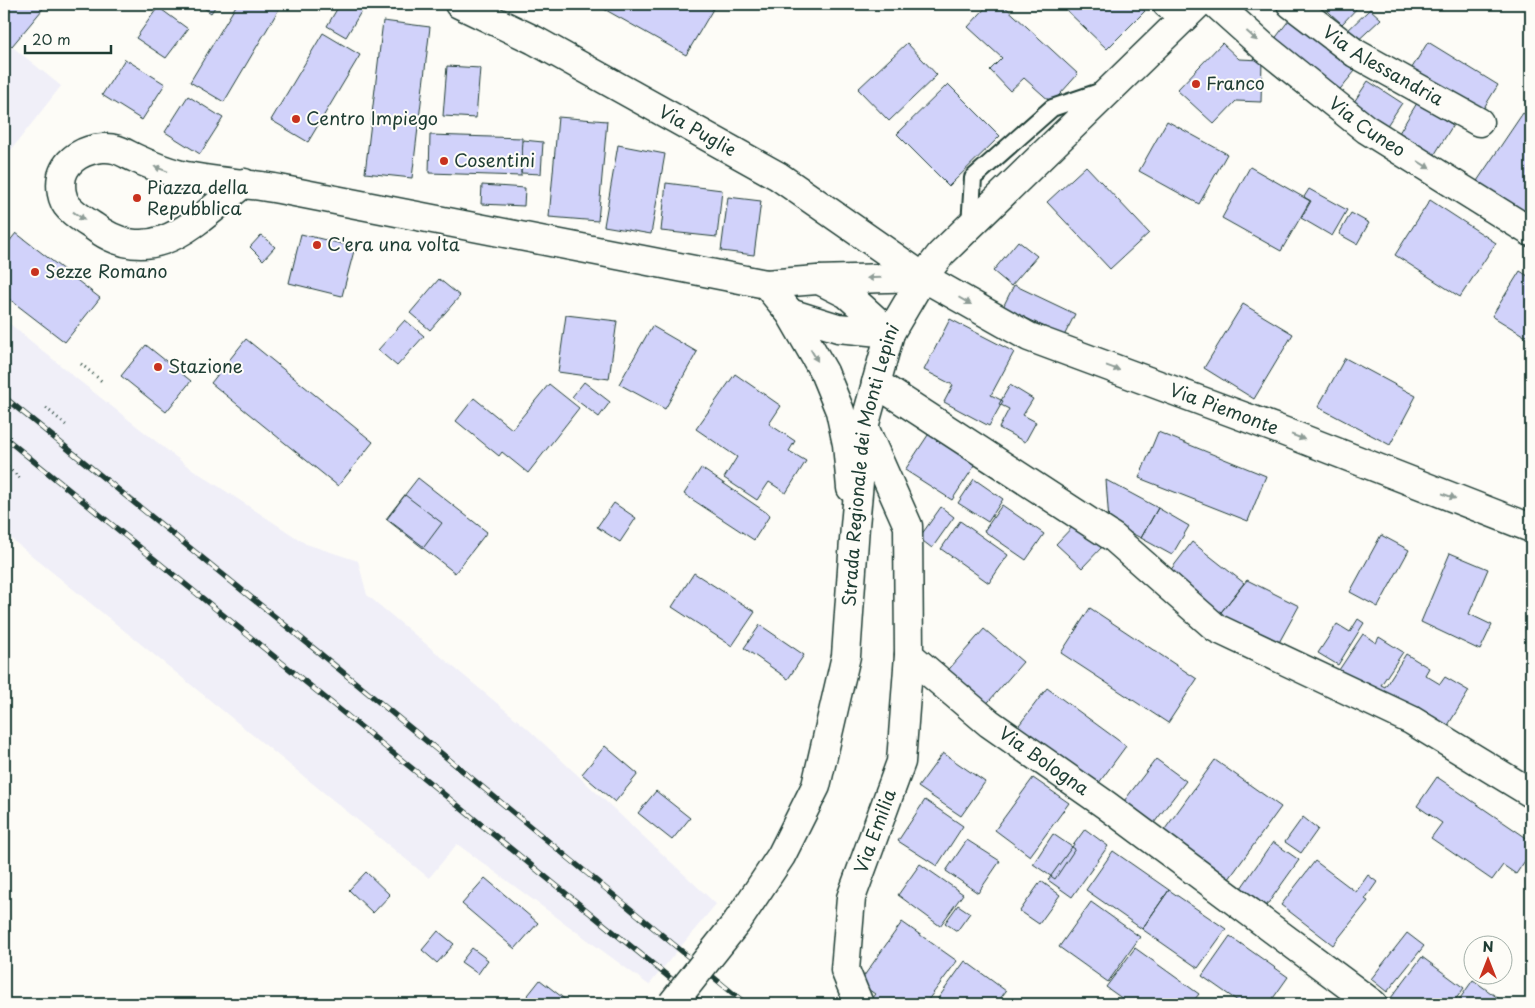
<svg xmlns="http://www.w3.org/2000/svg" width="1535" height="1008" font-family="'Playpen Sans',sans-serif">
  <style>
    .built { fill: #f0eff8 }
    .building { fill: #d1d2fa; stroke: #1f3d34 }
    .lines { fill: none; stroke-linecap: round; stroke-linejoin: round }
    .lane-casing { stroke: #1f3d34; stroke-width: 20 }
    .street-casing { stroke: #1f3d34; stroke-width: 31 }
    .secondary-casing { stroke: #1f3d34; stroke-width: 31 }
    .path { stroke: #1f3d34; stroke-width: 3; stroke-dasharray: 1 4; stroke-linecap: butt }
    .lane { stroke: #fdfcf7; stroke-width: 16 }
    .street { stroke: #fdfcf7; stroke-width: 28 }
    .secondary { stroke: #fdfcf7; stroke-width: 28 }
    .rail-casing { stroke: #1f3d34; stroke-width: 5.5 }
    .rail { stroke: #fdfcf7; stroke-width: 4; stroke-dasharray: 11; stroke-linecap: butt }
    .secondary-bridge-casing { stroke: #1f3d34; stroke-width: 31; stroke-linecap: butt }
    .secondary-bridge { stroke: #fdfcf7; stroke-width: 28 }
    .oneway { fill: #8e9c96 }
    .poi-dot { fill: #c8321e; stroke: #fdfcf7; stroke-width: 2 }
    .labels { text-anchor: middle; stroke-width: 4; stroke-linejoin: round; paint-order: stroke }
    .street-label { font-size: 18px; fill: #1f3d34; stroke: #fdfcf7 }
    .poi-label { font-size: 18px; fill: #1f3d34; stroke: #fdfcf7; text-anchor: start }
  </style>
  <rect width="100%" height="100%" fill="#fdfcf7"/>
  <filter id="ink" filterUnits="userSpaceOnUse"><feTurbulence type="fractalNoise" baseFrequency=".02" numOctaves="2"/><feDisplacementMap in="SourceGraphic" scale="10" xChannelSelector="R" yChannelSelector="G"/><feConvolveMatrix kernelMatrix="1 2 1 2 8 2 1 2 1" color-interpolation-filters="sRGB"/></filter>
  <g filter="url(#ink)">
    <path class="built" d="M4,40L61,86L4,159Z
      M4,319L77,379L186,465L306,544L358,561L367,595L528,729L716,904L649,985L457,844L429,878L4,533Z"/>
    <path class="building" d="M4,4H47L12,46L4,39Z
      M198,4H217L211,13Z
      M237,4H282L224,102L190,82Z
      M340,4H351L362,10L346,37L327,26Z
      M607,4H716L686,55L604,9Z
      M989,4H1002L1078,74L1052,103L1024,78L1010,91L990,70L1002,58L968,27Z
      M1066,4H1137L1145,11L1107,49L1063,7Z
      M1320,4H1358L1360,5L1342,24Z
      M158,7L188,29L166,58L136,38Z
      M1370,9L1381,19L1353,45L1343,35Z
      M1289,20L1355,71L1336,94L1271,44Z
      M383,21L430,27L412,178L365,173Z
      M323,33L360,55L308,142L271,120Z
      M1428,42L1498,85L1480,114L1410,71Z
      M907,43L937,75L889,121L858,89Z
      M1222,43L1239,59L1262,60L1261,102L1236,101L1214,124L1177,90Z
      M125,59L165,84L142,120L102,95Z
      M447,66L480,68L476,118L443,116Z
      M1368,81L1402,103L1382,133L1348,111Z
      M948,84L1000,136L949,186L897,134Z
      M188,96L223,118L200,154L165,132Z
      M1417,103L1453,125L1428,165L1393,143Z
      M1523,113L1531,118V225L1473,187Z
      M558,117L607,121L598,221L549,217Z
      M1167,121L1227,154L1199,204L1139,171Z
      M430,135L522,138L521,176L429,173Z
      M523,140L543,142L541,174L521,173Z
      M618,145L665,154L651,234L604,226Z
      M1086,166L1149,233L1110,269L1047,202Z
      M1250,167L1310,201L1281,251L1222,218Z
      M666,183L722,190L717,237L661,231Z
      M482,185L525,188L524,206L481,204Z
      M1309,189L1347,210L1332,236L1301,218L1311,201L1304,197Z
      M728,197L761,201L754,255L721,251Z
      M1430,200L1496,243L1460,297L1395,255Z
      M1351,213L1369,223L1357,244L1339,234Z
      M16,233L100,298L65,342L4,295V248Z
      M301,234L355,247L342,296L289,283Z
      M261,235L275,247L263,260L250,247Z
      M1018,241L1037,256L1011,286L993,271Z
      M1520,271L1531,278V340L1492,316Z
      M439,279L460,296L430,330L410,313Z
      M1014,285L1075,314L1064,336L1003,307Z
      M1243,304L1293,334L1254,399L1204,368Z
      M566,315L617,321L609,379L558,372Z
      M950,319L1014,352L991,395L1003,401L989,426L944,402L953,385L924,370Z
      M405,320L424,336L397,366L378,350Z
      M652,326L697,352L665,409L619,384Z
      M246,339L373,442L338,486L211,383Z
      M146,345L191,381L166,412L121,376Z
      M1345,358L1416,396L1390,445L1318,407Z
      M735,374L781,406L769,424L795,441L789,451L806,461L786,493L769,482L757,500L724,478L737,457L696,429Z
      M584,382L610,402L599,417L572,397Z
      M549,384L579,408L528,473L502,452L499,456L456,421L474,398L512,429Z
      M1010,385L1033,399L1023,415L1036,422L1025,442L999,428L1009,409L999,404Z
      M930,432L977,462L952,500L905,470Z
      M1158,432L1266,476L1248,521L1139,478Z
      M701,468L770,515L754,540L684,494Z
      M418,478L487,532L455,573L386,519Z
      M974,479L1003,499L988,522L958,503Z
      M1106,480L1158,508L1141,538L1109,522Z
      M405,495L442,523L424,547L387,519Z
      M614,503L636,518L620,542L597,527Z
      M1002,505L1044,534L1026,560L984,531Z
      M941,507L954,517L932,548L919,538Z
      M1158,508L1189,526L1172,555L1141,538Z
      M960,521L1008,555L989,583L941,549Z
      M1077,522L1103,546L1082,568L1056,544Z
      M1381,535L1409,550L1378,607L1350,592Z
      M1192,542L1244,583L1218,616L1166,576Z
      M1450,553L1488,569L1469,614L1492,625L1480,650L1421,622Z
      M694,573L755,612L732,646L672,607Z
      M1247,580L1299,606L1276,648L1218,616Z
      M1090,608L1197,679L1168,723L1061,653Z
      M1358,619L1364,623L1338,665L1318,653L1337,624L1350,632Z
      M760,625L804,655L788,679L744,648Z
      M984,629L1023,662L983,708L944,675Z
      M1363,634L1376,643L1379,637L1403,652L1381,685L1385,687L1406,654L1429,668L1425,675L1440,684L1445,677L1469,691L1442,735L1339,670Z
      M1047,688L1126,746L1093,791L1013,733Z
      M605,746L638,774L615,802L582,774Z
      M943,753L985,782L961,816L918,787Z
      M1156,759L1186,781L1151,827L1121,805Z
      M1215,760L1281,807L1226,883L1160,836Z
      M1437,777L1531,841V852L1516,874L1503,865L1492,880L1431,838L1442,823L1417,806Z
      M1033,778L1069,803L1030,856L995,830Z
      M656,791L690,818L672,840L638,813Z
      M925,800L963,826L937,866L898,841Z
      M1303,817L1318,829L1301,853L1285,842Z
      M1085,829L1108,846L1072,897L1048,880Z
      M1053,834L1075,849L1055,879L1033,864Z
      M967,840L1000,861L978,893L946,871Z
      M1273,842L1299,860L1264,909L1239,891Z
      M1113,851L1169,890L1142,929L1086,890Z
      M1315,861L1356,892L1368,875L1377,882L1365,899L1368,901L1333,945L1281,905Z
      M920,864L963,894L940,926L898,895Z
      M366,872L390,895L373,913L349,890Z
      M485,878L538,923L515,949L462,904Z
      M1041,881L1060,895L1039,924L1020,911Z
      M1169,890L1226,929L1198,968L1142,929Z
      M1091,902L1140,937L1108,982L1059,947Z
      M958,905L970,913L957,931L945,923Z
      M902,922L957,961L925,1004H867L875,994L859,983Z
      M438,931L454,944L437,963L422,950Z
      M1407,933L1424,946L1387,992L1371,979Z
      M1230,936L1288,977L1269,1004H1242L1202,976Z
      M472,948L488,960L478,974L461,962Z
      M1135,948L1199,994L1191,1004H1130L1106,987Z
      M1422,957L1464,988L1452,1004H1400L1391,998Z
      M965,961L1006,991L996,1004H934Z
      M540,980L571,1004H521Z
      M1473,980L1505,1003L1504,1004H1456Z"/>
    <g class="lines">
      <defs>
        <path id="lane" d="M970,226L973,178L1052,108L1102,91"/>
        <g id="street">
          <path id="s1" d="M459,4L534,40L778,176L923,277L1029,337L1280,430L1531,528"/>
          <path d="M1167,4L1185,16"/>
          <path id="s2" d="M1216,4L1264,47L1366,129L1531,232"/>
          <path id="s3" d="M1291,4L1355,53L1479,122"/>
          <path d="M244,183C197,220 154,272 93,226C85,221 76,215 69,208C61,200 60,186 62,176C67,158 86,149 103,148C116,147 124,153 135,158C150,165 166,171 181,175C213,182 247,183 279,189L766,284L817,280L923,277"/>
          <path d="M819,280L847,294L890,333"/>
          <path d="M766,284L790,313L824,372L840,411L847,444L851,488"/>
          <path d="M790,313L838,328L890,333"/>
          <path d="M876,383L1114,538L1216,628L1411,720L1531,793"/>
          <path id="s4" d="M864,427L908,526L909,655L989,723L1106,805L1373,1004"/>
          <path id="s5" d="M859,1004L845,970L851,898L901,762L909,655"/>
        </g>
        <g id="secondary">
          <path id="s6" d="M737,922L781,856L816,786L846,656L855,526L864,427L890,333L923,277L941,254L1198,4"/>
        </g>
      </defs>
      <use href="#lane" class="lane-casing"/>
      <use href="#street" class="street-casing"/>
      <use href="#secondary" class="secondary-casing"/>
      <path class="path" d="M81,364L104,383
        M46,408L67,426
        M4,464L21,479"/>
      <use href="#lane" class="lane"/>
      <use href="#street" class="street"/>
      <use href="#secondary" class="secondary"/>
      <defs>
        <path id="rail" d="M4,397L317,651L746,1004
          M4,437L702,1004"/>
      </defs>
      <use href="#rail" class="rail-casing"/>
      <use href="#rail" class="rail"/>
      <defs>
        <path id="secondary-bridge" d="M672,1004L737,922"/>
      </defs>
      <use href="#secondary-bridge" class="secondary-bridge-casing"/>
      <use href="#secondary-bridge" class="secondary-bridge"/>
    </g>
    <defs><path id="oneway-solid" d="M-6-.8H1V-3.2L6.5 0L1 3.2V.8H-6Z" transform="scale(1.25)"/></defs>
    <g class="oneway">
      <use href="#oneway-solid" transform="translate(1252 36) rotate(42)"/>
      <use href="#oneway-solid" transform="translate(1424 165) rotate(32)"/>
      <use href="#oneway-solid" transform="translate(161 169) rotate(-160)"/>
      <use href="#oneway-solid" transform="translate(79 216) rotate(36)"/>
      <use href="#oneway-solid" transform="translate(874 278) rotate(178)"/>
      <use href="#oneway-solid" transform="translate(965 301) rotate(30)"/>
      <use href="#oneway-solid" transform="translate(814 355) rotate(60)"/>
      <use href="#oneway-solid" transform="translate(1113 368) rotate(20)"/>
      <use href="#oneway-solid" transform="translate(1298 437) rotate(21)"/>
      <use href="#oneway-solid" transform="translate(1449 496) rotate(21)"/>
    </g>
  </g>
  <g class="poi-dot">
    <circle cx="1196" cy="84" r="5"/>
    <circle cx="296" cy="119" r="5"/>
    <circle cx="444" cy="161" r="5"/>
    <circle cx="137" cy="198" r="5"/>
    <circle cx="317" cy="245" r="5"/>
    <circle cx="35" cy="272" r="5"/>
    <circle cx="158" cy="367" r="5"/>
  </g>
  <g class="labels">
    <g class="street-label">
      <text dy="6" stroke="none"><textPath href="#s3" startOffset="111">Via Alessandria</textPath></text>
      <text dy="6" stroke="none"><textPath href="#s2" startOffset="195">Via Cuneo</textPath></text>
      <text dy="6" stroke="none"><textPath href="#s1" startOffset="270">Via Puglie</textPath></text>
      <text dy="6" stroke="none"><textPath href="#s1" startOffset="869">Via Piemonte</textPath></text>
      <text dy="6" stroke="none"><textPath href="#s6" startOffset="484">Strada Regionale dei Monti Lepini</textPath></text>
      <text dy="6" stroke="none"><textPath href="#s4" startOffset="409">Via Bologna</textPath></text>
      <text dy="6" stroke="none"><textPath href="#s5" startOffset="180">Via Emilia</textPath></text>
    </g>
    <g class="poi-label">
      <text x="1206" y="90">Franco</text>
      <text x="306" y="125">Centro Impiego</text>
      <text x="454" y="167">Cosentini</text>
      <text x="147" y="194">Piazza della<tspan x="147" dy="21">Repubblica</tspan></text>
      <text x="327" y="251">C'era una volta</text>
      <text x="45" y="278">Sezze Romano</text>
      <text x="168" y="373">Stazione</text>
    </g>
  </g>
  <rect width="1535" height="1008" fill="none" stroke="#fdfcf7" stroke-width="20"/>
  <rect x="10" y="10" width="1515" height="988" fill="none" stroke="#1f3d34" stroke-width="2" filter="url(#ink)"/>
  <g transform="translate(1488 960)"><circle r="24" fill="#fdfcf7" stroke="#a4b0a9"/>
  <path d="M0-4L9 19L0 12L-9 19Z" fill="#c8321e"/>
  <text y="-8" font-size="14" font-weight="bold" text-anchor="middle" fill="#1f3d34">N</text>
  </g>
  <path d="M25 45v8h86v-8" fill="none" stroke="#1f3d34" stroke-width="2.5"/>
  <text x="32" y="45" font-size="15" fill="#1f3d34" stroke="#fdfcf7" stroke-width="4" paint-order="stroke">20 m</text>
</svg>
